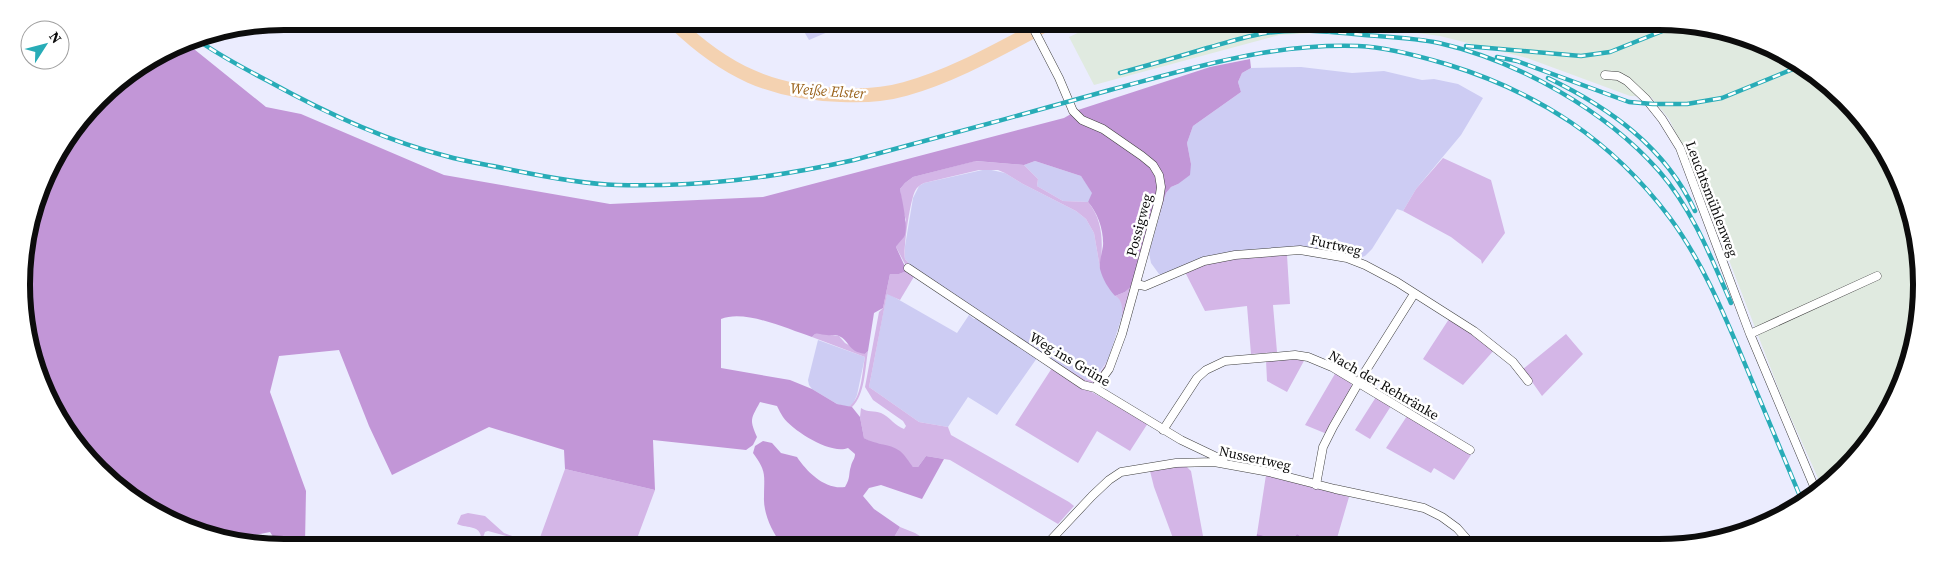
<svg xmlns="http://www.w3.org/2000/svg" width="1943" height="569" font-family="'Source Serif 4',serif">
  <style>
    .industrial { fill: #e0eae0 }
    .farmland { fill: #cdccf3 }
    .green { fill: #d4b6e7 }
    .forest { fill: #c296d7 }
    .lines { fill: none; stroke-linecap: round; stroke-linejoin: round }
    .river { stroke: #f4d2b1; stroke-width: 14 }
    .street-casing { stroke: #3f3f3f; stroke-width: 9 }
    .street { stroke: #fff; stroke-width: 8 }
    .rail-casing { stroke: #28acb7; stroke-width: 4.5 }
    .rail { stroke: #fff; stroke-width: 2.5; stroke-dasharray: 8; stroke-linecap: butt }
    .labels { text-anchor: middle; stroke-width: 5; stroke-linejoin: round; paint-order: stroke }
    .street-label { font-size: 14px; fill: #0c0c0c; stroke: #fff }
    .water-label { font-size: 15px; font-style: italic; fill: #996119; stroke: #fff }
    .rim { fill: none; stroke: #0c0c0c; stroke-width: 6 }
  </style>
  <rect width="100%" height="100%" fill="#ebecfe"/>
  <path class="industrial" d="M1097,24L1710,26L1805,65L1877,138L1917,233V336L1887,416L1844,471L1822,487L1783,400L1695,172L1669,119L1651,97L1630,96L1527,58L1440,36L1386,29L1279,35L1094,85L1069,37Z"/>
  <path class="farmland" d="M799,23H849L809,40Z
    M1301,67L1352,73L1384,71L1422,80L1434,79L1458,84L1483,98L1461,135L1416,189L1403,211L1397,209L1372,249L1365,256L1359,258L1328,249L1280,248L1197,261L1162,275L1159,274L1151,263L1149,253L1166,193L1171,187L1178,184L1191,164L1187,143L1193,126L1241,92L1238,82L1242,73L1251,68Z
    M1035,161L1081,176L1093,193L1088,202L1063,201L1037,186L1038,179L1024,165Z
    M987,169L1005,173L1023,184L1076,211L1086,219L1094,233L1100,268L1115,296L1119,298L1123,303L1124,310L1108,360L1096,377L1086,380L1059,364L912,267L905,259V246L913,198L919,186L924,183Z
    M887,293L957,333L969,315L974,319H982L1037,358L997,415L968,397L948,427L919,422L869,387Z
    M818,340L865,357L857,395L853,404L848,407L837,404L812,389L809,385L808,380Z"/>
  <path class="green" d="M1443,158L1491,180L1505,233L1482,264L1481,260L1451,237L1403,211L1416,189Z
    M975,161L1024,165L1038,179L1037,186L1063,201L1088,202C1104,221 1103,245 1100,268L1094,233L1086,219L1076,211L1023,184L1005,173L998,170H979L924,183C920,185 917,187 915,191C910,201 903,249 905,259L912,267L1059,364L1086,380C1090,380 1094,379 1097,376C1109,366 1135,304 1115,296L1125,292L1132,286C1127,307 1112,372 1094,384C1090,386 1086,383 1083,382L905,264L896,247L906,220L903,211L900,189L905,183L913,177Z
    M1287,255L1290,304L1273,305L1277,352L1251,354L1247,306L1205,311L1185,272L1208,261Z
    M907,271L915,275L900,300L887,294L869,387L919,422L948,427L951,435L1069,502L1074,506L1058,524L950,460L926,456L918,467H913L881,444L870,442L864,438L860,417L861,408C868,413 874,410 881,413C890,417 895,426 904,429L906,426L903,421L873,400L865,387L879,312L883,308L890,274H899Z
    M1449,319L1495,349L1463,385L1423,359Z
    M820,333L839,336L845,343L865,354L868,351C865,368 865,395 852,407H848C862,400 862,372 865,357L812,337L815,334Z
    M1566,334L1583,354L1542,396L1523,369Z
    M1290,358L1305,359L1287,392L1267,381L1266,360Z
    M1052,368L1070,380L1148,423L1130,451L1097,431L1078,463L1015,425Z
    M1336,372L1351,381L1352,388L1327,434L1305,425Z
    M1376,397L1391,406L1370,439L1355,430Z
    M1407,416L1471,455L1454,480L1434,468L1431,473L1386,448Z
    M1184,464L1191,471L1203,536L1174,541L1154,487L1150,471Z
    M565,469L655,490L635,544L538,543Z
    M1266,475L1299,482L1349,497L1335,545H1316L1297,534L1289,542L1257,534Z
    M468,513L485,516L504,533L532,543L488,531L485,532L481,543C483,524 469,529 457,524L461,515Z
    M900,527L915,533L933,544H893V539Z"/>
  <path class="forest" d="M184,41L266,107L301,114L444,175L610,204L763,197L1064,118L1078,110L1210,67L1250,59L1251,68L1242,73L1238,82L1241,92L1193,126L1187,143L1191,164L1190,175L1178,184L1171,187L1166,193L1160,213L1151,223L1132,286L1125,292L1115,296C1108,288 1103,280 1100,269C1099,262 1102,253 1103,246C1104,231 1098,213 1088,202L1092,193L1081,176L1035,161L1024,165L976,161L913,177L905,183L900,189C902,200 909,229 904,237C901,241 899,242 896,247L907,271L899,274H890L883,308L874,313L868,351L865,354C847,351 850,341 839,336C834,334 831,336 827,335C822,335 820,333 815,334L812,337C787,329 745,309 721,319V368L790,380L812,389L837,404L852,407L860,417L864,438C875,445 889,443 900,451C905,455 909,462 913,467H918L926,456L944,459L922,499L881,485L869,488L863,496L874,509L900,527L893,539V544H782C772,533 763,512 764,497C764,475 767,472 753,453L755,446L763,441L772,443L781,453L797,457C807,472 825,490 845,487C851,477 848,475 851,466C852,461 855,459 855,454L848,448C831,455 793,431 783,417C781,414 779,410 777,406L760,402C751,419 749,419 757,437L753,445L746,450L653,440L655,490L565,469L564,450L489,427L392,475L369,426L339,350L279,356L270,392L306,491L305,543H277L270,532L236,539L232,542L153,512L76,445L30,353L22,267L48,168L111,87Z
    M1257,534L1289,542L1297,534L1316,545H1255Z"/>
  <g class="lines">
    <path class="river" d="M675,23C725,71 771,93 841,95C862,96 884,95 905,89C955,75 1001,48 1047,24"/>
    <defs>
      <path id="street" d="M1031,24L1059,78L1073,111L1082,120L1103,129L1142,156L1153,165L1159,175L1161,187L1159,200L1122,334L1109,369L1095,388
        M1605,75L1618,76L1627,81L1646,99L1662,119L1680,148L1750,334L1816,491
        M908,268L1083,385L1095,388L1181,440L1223,460
        M1136,284L1145,286L1204,261L1235,255L1300,250L1347,258L1365,265L1397,282L1474,331L1513,362L1528,381
        M1750,334L1877,276
        M1163,430L1197,378L1206,370L1225,361L1295,355L1308,357L1332,367L1470,450
        M1316,485L1323,447L1333,427L1363,375L1414,294
        M1047,544L1092,496L1109,480L1121,472L1176,463L1214,462L1269,472L1335,489L1424,508L1442,517L1457,528L1472,545"/>
    </defs>
    <use href="#street" class="street-casing"/>
    <use href="#street" class="street"/>
    <defs>
      <path id="rail" d="M196,39C219,55 243,68 268,81C324,112 383,140 446,156C467,162 490,165 512,170C546,177 583,184 617,185C700,187 774,178 854,160C939,137 1025,114 1110,90C1193,68 1270,43 1358,46C1386,47 1419,56 1446,64C1538,92 1612,140 1670,218C1701,260 1722,309 1742,357C1762,405 1782,453 1802,501
        M1466,46L1581,56L1610,52L1675,26
        M1497,57L1517,61L1629,102L1653,104H1687L1722,98L1803,65
        M1120,73C1149,65 1178,57 1207,48C1226,43 1246,36 1266,33C1298,28 1331,32 1364,35C1388,37 1415,38 1439,43C1518,61 1605,110 1659,171C1692,209 1711,257 1731,303
        M1548,78C1610,108 1665,147 1695,211"/>
    </defs>
    <use href="#rail" class="rail-casing"/>
    <use href="#rail" class="rail"/>
  </g>
  <g class="labels">
    <g class="street-label">
      <text transform="translate(1712 199) rotate(69)" y="5">Leuchtsmühlenweg</text>
      <text transform="translate(1139 225) rotate(-75)" y="5">Possigweg</text>
      <text transform="translate(1336 245) rotate(13)" y="5">Furtweg</text>
      <text transform="translate(1070 359) rotate(31)" y="5">Weg ins Grüne</text>
      <text transform="translate(1384 385) rotate(30)" y="5">Nach der Rehtränke</text>
      <text transform="translate(1255 458) rotate(12)" y="5">Nussertweg</text>
    </g>
    <g class="water-label">
      <text transform="translate(828 91) rotate(4)" y="5">Weiße Elster</text>
    </g>
  </g>
  <path d="M0 0H1943V569H0ZM284 30H1659A254 254 0 0 1 1913 284V285A254 254 0 0 1 1659 539H284A254 254 0 0 1 30 285V284A254 254 0 0 1 284 30Z" fill="#fff" fill-rule="evenodd"/>
  <path class="rim" d="M284 30H1659A254 254 0 0 1 1913 284V285A254 254 0 0 1 1659 539H284A254 254 0 0 1 30 285V284A254 254 0 0 1 284 30Z"/>
  <g transform="translate(45 45) rotate(54)"><circle r="24" fill="#ffffff" stroke="#9e9e9e"/>
  <path d="M0-4L9 19L0 12L-9 19Z" fill="#28acb7"/>
  <text y="-8" font-size="14" font-weight="bold" text-anchor="middle" fill="#0c0c0c">N</text>
  </g>
</svg>
